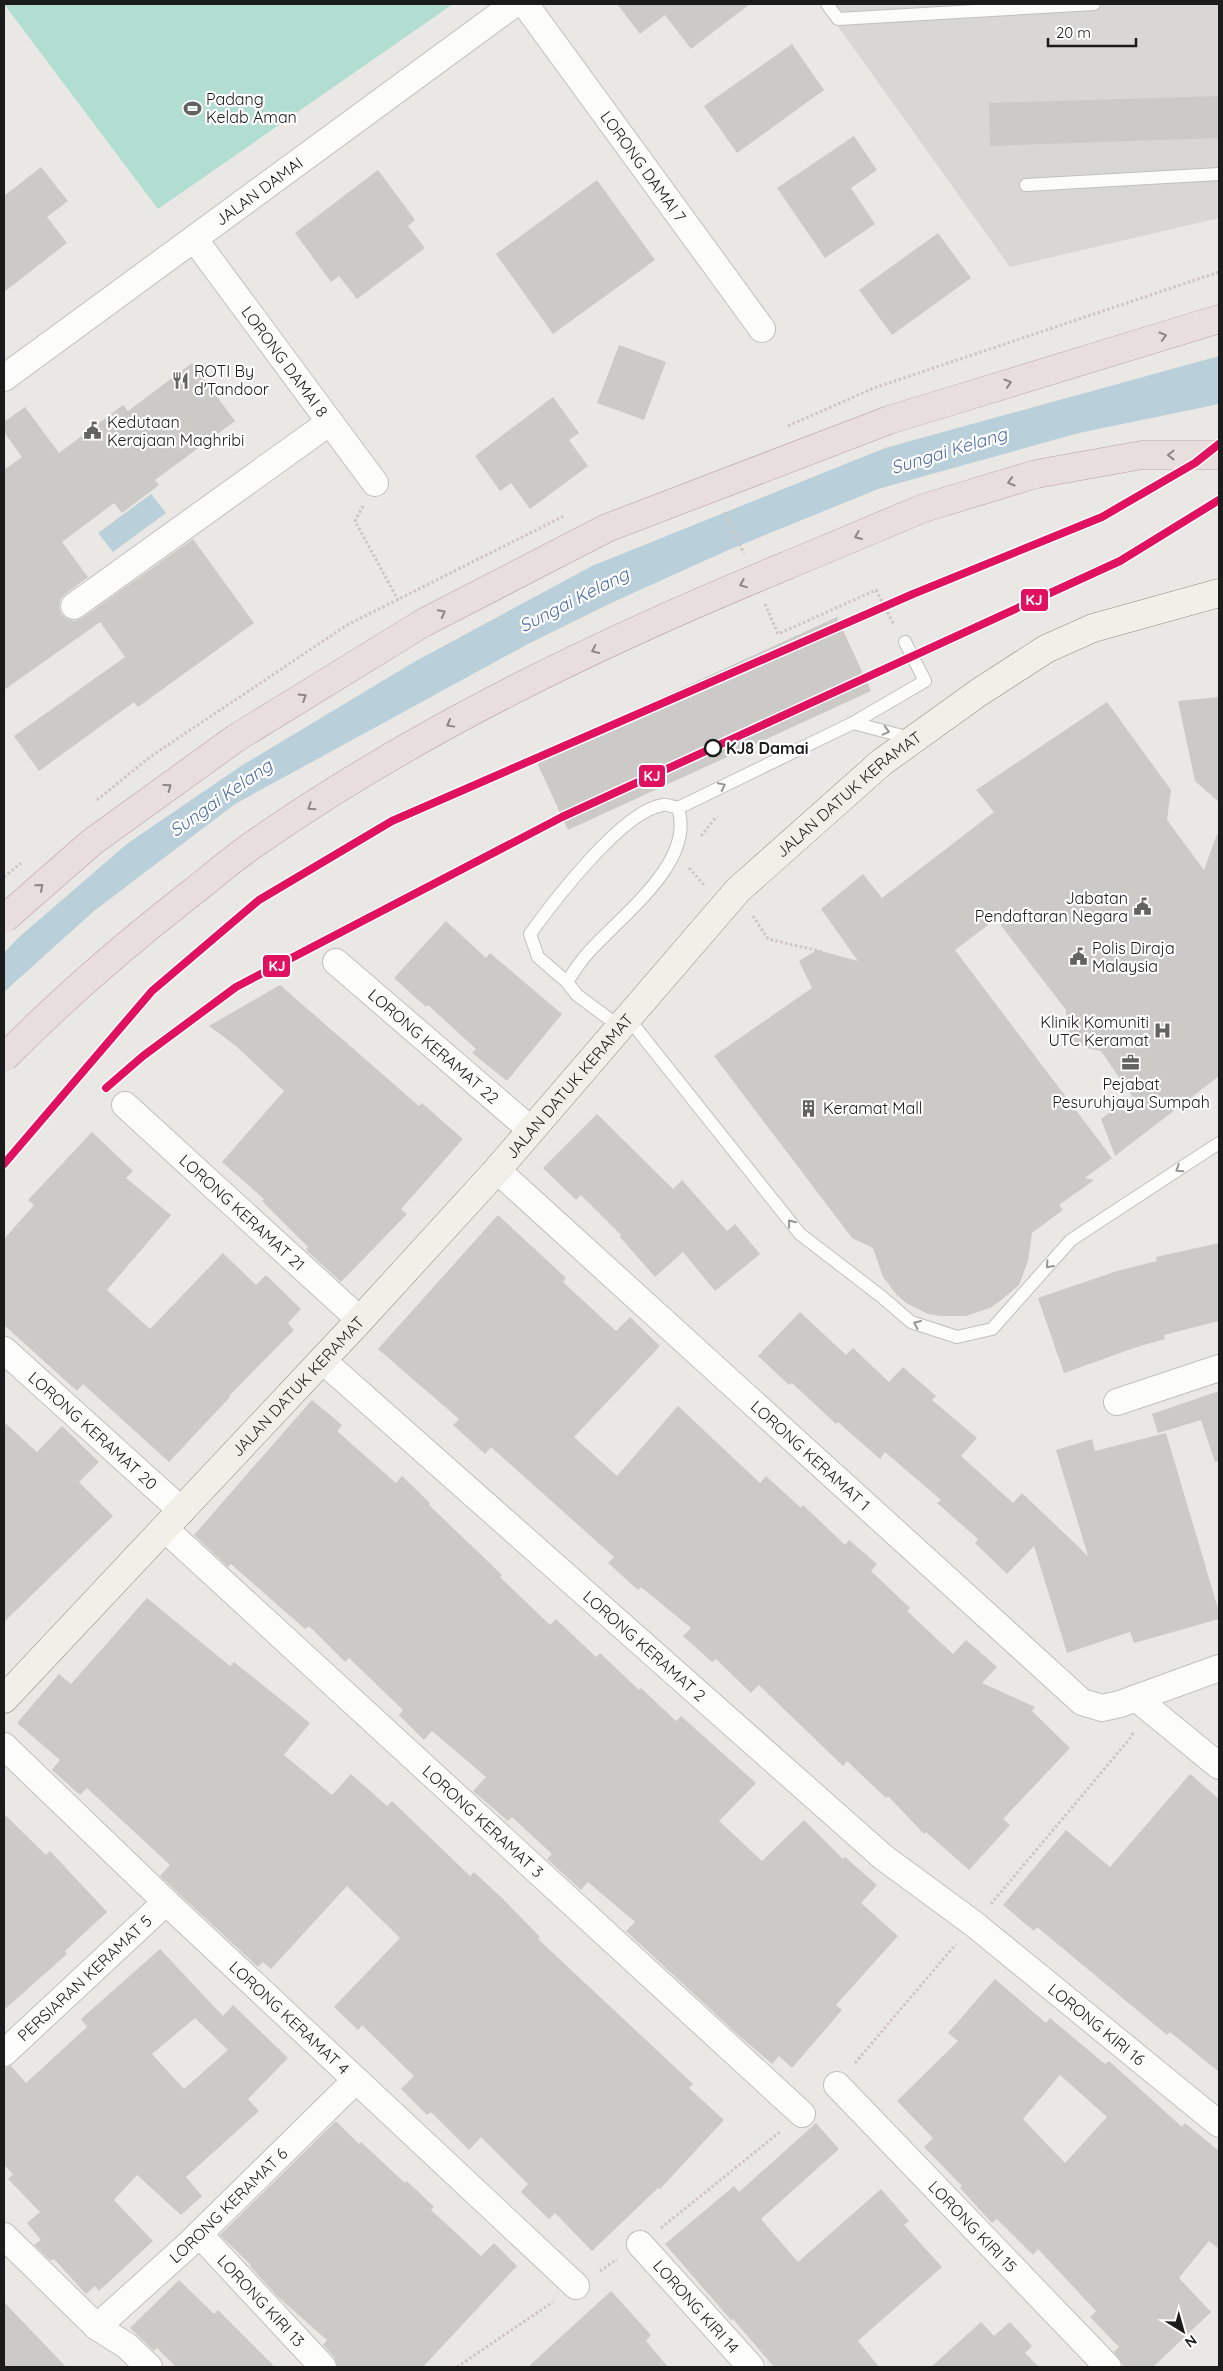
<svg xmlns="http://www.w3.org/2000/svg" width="1223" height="2371" font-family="Quicksand,sans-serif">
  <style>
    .residential { fill: #d8d7d5 }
    .pitch { fill: #b1ded0 }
    .water { fill: #b9d0da }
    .building { fill: #cccac7; fill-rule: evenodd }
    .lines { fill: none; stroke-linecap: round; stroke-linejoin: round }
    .lane-casing { stroke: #c0c0be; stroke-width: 14 }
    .street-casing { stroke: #c0c0be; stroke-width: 28 }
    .secondary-casing { stroke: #8d917e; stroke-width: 29 }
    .highway-casing { stroke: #bb9ea3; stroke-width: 29 }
    .path { stroke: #d0c5c2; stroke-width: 3; stroke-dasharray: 2.5 2.5; stroke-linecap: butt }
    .lane { stroke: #fcfcfb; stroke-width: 12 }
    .street { stroke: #fcfcfb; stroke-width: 26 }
    .secondary { stroke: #f0f0e9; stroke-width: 28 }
    .highway { stroke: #e8dede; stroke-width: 28 }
    .highway-bridge-casing { stroke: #bb9ea3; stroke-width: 29; stroke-linecap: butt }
    .highway-bridge { stroke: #e8dede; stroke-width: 28 }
    .rail-1-casing { stroke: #fff; stroke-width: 11 }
    .rail-1 { stroke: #e0115f; stroke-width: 8 }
    .oneway { stroke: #8c8686 }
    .oneway2 { stroke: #979796 }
    .stop-dot { fill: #fff; stroke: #1b1b1b; stroke-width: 2.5 }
    .labels { text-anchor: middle; stroke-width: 4.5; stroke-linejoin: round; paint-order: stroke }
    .poi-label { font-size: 16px; fill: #1b1b1b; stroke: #fff; text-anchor: start }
    .street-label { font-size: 16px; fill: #1b1b1b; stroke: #fff }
    .stop-label { font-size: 16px; font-weight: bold; fill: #1b1b1b; stroke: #fff; text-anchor: start }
    .water-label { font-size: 18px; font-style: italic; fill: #506fa1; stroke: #fff }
    .line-badge { stroke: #fff; stroke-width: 2 }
    .badge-label { font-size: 14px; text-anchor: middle; font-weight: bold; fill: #fff }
  </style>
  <rect width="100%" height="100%" fill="#e9e8e4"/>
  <path class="residential" d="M822,4H1219V218L1010,267Z"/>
  <path class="pitch" d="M4,4H453L158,209Z"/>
  <path class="water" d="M1219,356V404L1079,433L878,489L726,551L609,604L528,644L235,804L94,911L4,992V953L18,938L128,843L241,766L414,662L592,566L885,448Z
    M151,494L166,513L113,552L98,533Z"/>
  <path class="building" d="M617,4H750L691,49L665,15L640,34Z
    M792,44L824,90L737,153L704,106Z
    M1219,96V138L990,146L989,103Z
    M854,136L877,170L851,188L875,224L825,258L777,188Z
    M41,167L68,201L47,217L67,243L4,292V196Z
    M378,170L415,220L408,226L425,248L357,299L339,276L331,282L295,233Z
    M597,180L655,260L553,334L496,254Z
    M938,233L971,278L892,335L859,290Z
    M619,345L666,362L644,420L597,403Z
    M192,363L235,421L155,480L159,485L122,513L114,503L62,542L88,577L65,594L60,600L59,608L62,615L67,619L75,621L82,618L193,539L254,623L138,707L134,702L39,771L14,736L125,657L100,622L4,690V470L22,457L4,432V422L25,407L59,453L123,405L128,411Z
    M553,397L579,433L569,440L588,466L530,509L511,483L500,491L475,456Z
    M837,617L871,691L568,830L534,756Z
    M1219,697V802L1195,781L1178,701Z
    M1107,702L1171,790L1167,820L1204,870L1217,834H1219V1076L1115,1156L1101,1119L1132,1096L1101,1051L1086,1048L1072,1040L1066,1024V1010L996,919L955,950L1112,1158L1085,1178L1094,1180L1059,1205L1063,1210L1032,1233L1028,1261L1019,1285L1000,1301L990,1308L966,1316H941L928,1314L906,1303L896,1294L883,1277L873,1248L852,1238L714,1056L812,988L799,961L817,950L858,961L821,909L863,874L882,898L994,812L976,790Z
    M446,921L486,958L490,953L562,1014L507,1081L472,1053L476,1049L428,1005L426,1007L394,978Z
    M280,985L419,1106L422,1103L463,1139L401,1209L407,1214L341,1282L306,1250L308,1247L262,1201L264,1199L222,1162L284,1091L236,1046L209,1026Z
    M597,1114L673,1189L682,1180L727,1231L735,1224L760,1254L715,1291L683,1252L655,1277L620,1237L621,1235L581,1195L576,1200L543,1168Z
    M92,1132L133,1171L126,1178L171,1215L107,1290L150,1329L223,1253L256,1285L266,1275L301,1309L288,1323L294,1330L229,1396L230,1397L169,1462L83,1384L77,1391L4,1325V1239L34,1205L28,1200Z
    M498,1215L566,1278L563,1282L616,1331L630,1317L660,1346L574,1437L617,1476L678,1406L760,1483L766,1476L801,1508L803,1505L845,1545L849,1540L877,1564L871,1571L910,1608L907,1611L953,1654L966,1640L997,1667L982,1683L1035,1707L1032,1711L1070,1748L1003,1819L1010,1825L969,1870L926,1832L924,1834L888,1796L886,1798L847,1761L843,1766L759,1685L751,1693L716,1659L712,1662L683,1636L691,1628L641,1587L638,1590L608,1563L614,1557L491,1447L485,1454L453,1425L459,1419L378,1349Z
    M1219,1243V1321L1164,1335L1165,1339L1137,1347L1064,1373L1038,1298L1117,1271L1157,1261L1156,1257Z
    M800,1312L846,1355L853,1348L889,1382L903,1367L936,1396L932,1400L977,1438L961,1456L1013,1503L1022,1493L1088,1556L1056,1450L1092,1439L1095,1451L1166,1433L1219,1612V1619L1134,1643L1130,1632L1067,1653L1034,1546L1007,1574L975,1543L978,1539L937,1503L941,1500L885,1452L880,1459L838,1422L836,1424L792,1383L789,1385L758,1356Z
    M1219,1391V1461L1215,1462L1201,1420L1158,1433L1152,1414Z
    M312,1400L342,1425L337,1431L396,1483L402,1476L430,1503L429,1505L502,1575L500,1577L550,1625L556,1619L596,1657L600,1653L639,1690L641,1688L676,1721L681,1716L756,1783L719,1821L762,1861L804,1820L843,1859L845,1857L877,1885L861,1903L898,1936L836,2005L842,2010L792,2068L779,2056L772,2064L736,2033L626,1931L635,1922L588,1882L581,1890L547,1859L552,1854L512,1817L508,1821L473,1791L486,1777L432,1731L424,1740L399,1715L403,1710L349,1658L345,1662L309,1626L305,1629L231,1564L228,1567L194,1535Z
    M4,1422L37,1452L62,1426L99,1462L79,1482L113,1516L4,1622Z
    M147,1598L230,1666L234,1662L310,1723L284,1755L332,1795L351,1774L387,1806L392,1801L470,1876L474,1872L503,1899L540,1937L538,1939L693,2084L689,2088L724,2120L660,2189L658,2188L592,2251L555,2213L549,2219L521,2192L528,2184L481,2137L469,2150L431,2112L427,2115L401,2089L414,2076L362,2025L358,2030L334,2007L400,1938L347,1886L271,1969L263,1962L258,1967L160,1876L170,1865L87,1788L80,1795L52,1770L60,1760L17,1723L59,1674L71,1684Z
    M1190,1774L1219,1799V2072L1170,2032L1167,2035L1037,1927L1034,1931L1003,1905L1066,1830L1110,1867Z
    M4,1814L46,1855L50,1851L107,1912L65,1951L67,1954L4,2010Z
    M160,1949L223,2016L233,2005L288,2058L248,2099L259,2111L186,2177L202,2196L181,2215L137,2175L114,2200L153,2241L99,2291L95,2286L86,2294L54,2259L51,2261L34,2245L41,2240L27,2223L40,2212L8,2179L13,2174L4,2165V2068L11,2066L26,2083L87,2027L81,2019ZM195,2018L228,2050L184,2089L152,2054Z
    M995,1979L1046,2023L1050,2018L1105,2064L1109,2061L1182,2127L1185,2123L1219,2151V2249L1209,2241L1179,2278L1211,2312L1153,2367H1124L1114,2352L1119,2347L1090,2317L1096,2311L1038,2249L1033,2255L997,2219L992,2223L960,2188L962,2186L924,2147L933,2138L897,2101L958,2041L948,2033ZM1060,2075L1107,2117L1065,2163L1023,2119Z
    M336,2121L359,2144L361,2142L405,2183L407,2181L434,2207L431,2210L481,2256L494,2243L517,2266L423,2367H338L334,2357L323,2345L327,2340L278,2297L250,2266L251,2265L220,2235Z
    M816,2123L839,2149L761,2219L798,2262L881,2189L909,2221L904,2225L942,2267L858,2341L879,2367H774L733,2319L731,2320L665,2244L734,2186L739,2192Z
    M179,2280L214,2314L218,2310L275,2367H176L157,2348L154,2351L130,2328Z
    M611,2291L651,2335L646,2341L668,2367H528Z
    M4,2302L66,2367H4Z
    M981,2322L994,2336L1010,2322L1032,2346L1025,2353L1039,2367H931Z"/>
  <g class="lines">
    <defs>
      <path id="lane" d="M827,4L838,19L1094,4
        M1026,185L1219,174
        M853,723L925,681L905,642
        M678,808L853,723L914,739
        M567,982C573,973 579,963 587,954C619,917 696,863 678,808C673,807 667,804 663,805C623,810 553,902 530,934L538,957L567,982L577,995L620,1027
        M628,1018L800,1234L882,1297L911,1322L957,1337L992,1329L1071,1240L1219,1143"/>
      <g id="street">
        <path id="s1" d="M525,4L762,329"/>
        <path id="s2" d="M195,240L375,483"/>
        <path id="s3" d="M4,378L514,4"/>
        <path d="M74,606L330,422"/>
        <path id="s4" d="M336,962L531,1130"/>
        <path id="s5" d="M125,1105L360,1320"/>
        <path id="s6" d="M497,1170L1082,1702L1102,1708L1120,1704L1219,1668"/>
        <path id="s7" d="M4,1350L182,1511"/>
        <path id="s8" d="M322,1360L883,1857L974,1924L1219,2124"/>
        <path d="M1117,1402L1219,1368"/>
        <path id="s9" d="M165,1529L802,2114"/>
        <path d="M1136,1698L1219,1766"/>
        <path id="s10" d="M4,1746L166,1902L576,2286"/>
        <path id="s11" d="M4,2053L166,1902"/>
        <path id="s12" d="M837,2085L1108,2367"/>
        <path id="s13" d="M199,2234L323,2367"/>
        <path d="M4,2236L97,2327L127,2346L149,2367"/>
        <path id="s14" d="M640,2244L751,2367"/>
        <path id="s15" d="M97,2327L188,2245L356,2080"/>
      </g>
      <g id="secondary">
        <path id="s16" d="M4,1699L360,1320L497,1170L738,890L882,762L978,693L1046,649L1093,628L1219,593"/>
      </g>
      <path id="highway" d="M961,398L1219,319
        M788,565L924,508L1036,474L1142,455H1219"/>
    </defs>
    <use href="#lane" class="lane-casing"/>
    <use href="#street" class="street-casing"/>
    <use href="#secondary" class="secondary-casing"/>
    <use href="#highway" class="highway-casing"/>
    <path class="path" d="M788,426L874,388L1219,272
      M363,506L355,521L398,600
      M725,512L744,554
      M765,604L778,634L876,590L894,625
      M97,800L150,757L347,625L564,516
      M701,836L717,816
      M689,868L705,886
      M4,877L21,863
      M753,916L768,939L824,952
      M991,1904L1132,1736L1133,1731
      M855,2063L956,1944
      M661,2228L781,2131
      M600,2271L617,2259
      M457,2367L553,2302"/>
    <use href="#lane" class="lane"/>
    <use href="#street" class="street"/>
    <use href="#secondary" class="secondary"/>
    <use href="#highway" class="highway"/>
    <defs>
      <path id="highway-bridge" d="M4,919L92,842L236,738L423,623L607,528L889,420L961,398
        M4,1058C63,998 127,943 194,891C215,874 235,857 257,842C421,728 603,641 788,565"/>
    </defs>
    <use href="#highway-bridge" class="highway-bridge-casing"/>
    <use href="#highway-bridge" class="highway-bridge"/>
    <defs>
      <path id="rail-1" d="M106,1088L143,1056L236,987L562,817L1120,561L1219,500
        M4,1164L152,991L259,900L392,821L913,594L1102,517L1195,463L1219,444"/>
    </defs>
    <use href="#rail-1" class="rail-1-casing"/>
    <use href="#rail-1" class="rail-1"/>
  </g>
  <defs><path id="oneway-chevron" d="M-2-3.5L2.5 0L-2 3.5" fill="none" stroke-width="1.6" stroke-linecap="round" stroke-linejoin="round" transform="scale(1.25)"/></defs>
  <g class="oneway">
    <use href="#oneway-chevron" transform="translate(1163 336) rotate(-17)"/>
    <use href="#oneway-chevron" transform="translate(1008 383) rotate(-17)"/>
    <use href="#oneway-chevron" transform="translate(1171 455) rotate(180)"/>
    <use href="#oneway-chevron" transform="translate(1011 482) rotate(163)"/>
    <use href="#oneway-chevron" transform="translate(858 536) rotate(157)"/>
    <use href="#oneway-chevron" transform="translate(743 584) rotate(158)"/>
    <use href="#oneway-chevron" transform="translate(442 613) rotate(-27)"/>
    <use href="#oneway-chevron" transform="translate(595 650) rotate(155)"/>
    <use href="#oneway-chevron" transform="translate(303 697) rotate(-32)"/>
    <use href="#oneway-chevron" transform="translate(450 724) rotate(151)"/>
    <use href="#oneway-chevron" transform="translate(168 787) rotate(-36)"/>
    <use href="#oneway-chevron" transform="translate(311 807) rotate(147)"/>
    <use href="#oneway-chevron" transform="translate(40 887) rotate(-41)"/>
  </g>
  <g class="oneway2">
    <use href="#oneway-chevron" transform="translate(886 731) rotate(15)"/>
    <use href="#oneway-chevron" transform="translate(722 786) rotate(-26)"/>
    <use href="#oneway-chevron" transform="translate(1179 1169) rotate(147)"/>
    <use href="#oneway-chevron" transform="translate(791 1223) rotate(-128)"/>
    <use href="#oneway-chevron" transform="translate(1049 1265) rotate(132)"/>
    <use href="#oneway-chevron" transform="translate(917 1324) rotate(-157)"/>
  </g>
  <defs>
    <symbol id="stadium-bare" viewBox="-9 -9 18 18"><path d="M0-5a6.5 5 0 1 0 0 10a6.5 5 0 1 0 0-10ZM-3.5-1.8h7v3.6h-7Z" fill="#636361" stroke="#fff" stroke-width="2.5" paint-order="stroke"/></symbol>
    <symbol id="restaurant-bare" viewBox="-9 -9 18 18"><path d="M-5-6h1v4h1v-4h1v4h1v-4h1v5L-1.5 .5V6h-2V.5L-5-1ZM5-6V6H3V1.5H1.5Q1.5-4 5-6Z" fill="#636361" stroke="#fff" stroke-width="2.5" paint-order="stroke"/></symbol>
    <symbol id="civic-bare" viewBox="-9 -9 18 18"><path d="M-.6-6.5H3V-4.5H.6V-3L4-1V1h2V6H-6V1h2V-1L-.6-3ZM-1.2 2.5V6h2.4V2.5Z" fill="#636361" stroke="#fff" stroke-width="2.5" paint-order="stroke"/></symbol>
    <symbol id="hospital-bare" viewBox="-9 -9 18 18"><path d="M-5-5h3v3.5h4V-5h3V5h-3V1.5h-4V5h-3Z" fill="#636361" stroke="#fff" stroke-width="2.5" paint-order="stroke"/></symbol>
    <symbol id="office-bare" viewBox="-9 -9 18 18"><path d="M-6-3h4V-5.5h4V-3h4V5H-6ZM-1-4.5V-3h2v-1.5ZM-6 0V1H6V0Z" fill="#636361" stroke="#fff" stroke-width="2.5" paint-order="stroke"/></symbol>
    <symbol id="building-bare" viewBox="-9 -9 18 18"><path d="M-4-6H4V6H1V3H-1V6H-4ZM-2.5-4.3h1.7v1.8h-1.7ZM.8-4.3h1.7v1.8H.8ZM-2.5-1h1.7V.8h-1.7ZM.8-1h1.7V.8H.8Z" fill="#636361" stroke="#fff" stroke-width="2.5" paint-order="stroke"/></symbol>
  </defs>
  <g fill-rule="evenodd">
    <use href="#stadium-bare" x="180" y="96" width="25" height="25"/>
    <use href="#restaurant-bare" x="168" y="368" width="25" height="25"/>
    <use href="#civic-bare" x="80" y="418" width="25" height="25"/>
    <use href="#civic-bare" x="1130" y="894" width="25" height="25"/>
    <use href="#civic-bare" x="1066" y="944" width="25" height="25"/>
    <use href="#hospital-bare" x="1150" y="1018" width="25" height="25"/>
    <use href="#office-bare" x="1118" y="1050" width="25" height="25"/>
    <use href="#building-bare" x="796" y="1096" width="25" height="25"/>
  </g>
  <circle class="stop-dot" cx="713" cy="748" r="8"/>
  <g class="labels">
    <g class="poi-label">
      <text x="206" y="105">Padang<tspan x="206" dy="18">Kelab Aman</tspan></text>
      <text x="194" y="377">ROTI By<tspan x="194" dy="18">d'Tandoor</tspan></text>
      <text x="107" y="428">Kedutaan<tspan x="107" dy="18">Kerajaan Maghribi</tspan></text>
      <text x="1128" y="904" text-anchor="end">Jabatan<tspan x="1128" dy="18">Pendaftaran Negara</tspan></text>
      <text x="1092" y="954">Polis Diraja<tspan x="1092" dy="18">Malaysia</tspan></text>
      <text x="1149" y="1028" text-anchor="end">Klinik Komuniti<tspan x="1149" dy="18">UTC Keramat</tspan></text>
      <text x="1131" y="1090" text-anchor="middle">Pejabat<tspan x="1131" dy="18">Pesuruhjaya Sumpah</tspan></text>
      <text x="823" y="1114">Keramat Mall</text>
    </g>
    <g class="street-label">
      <text dy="6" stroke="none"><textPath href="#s1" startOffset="201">LORONG DAMAI 7</textPath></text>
      <text dy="6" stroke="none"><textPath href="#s3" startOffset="316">JALAN DAMAI</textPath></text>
      <text dy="6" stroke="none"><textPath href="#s2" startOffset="151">LORONG DAMAI 8</textPath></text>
      <text dy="6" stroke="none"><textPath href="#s16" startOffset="1239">JALAN DATUK KERAMAT</textPath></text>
      <text dy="6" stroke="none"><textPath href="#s4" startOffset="129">LORONG KERAMAT 22</textPath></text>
      <text dy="6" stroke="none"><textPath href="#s16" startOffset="834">JALAN DATUK KERAMAT</textPath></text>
      <text dy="6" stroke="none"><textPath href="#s5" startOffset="159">LORONG KERAMAT 21</textPath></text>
      <text dy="6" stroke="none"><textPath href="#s16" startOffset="429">JALAN DATUK KERAMAT</textPath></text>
      <text dy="6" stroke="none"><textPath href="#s7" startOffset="120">LORONG KERAMAT 20</textPath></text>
      <text dy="6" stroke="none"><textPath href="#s6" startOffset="424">LORONG KERAMAT 1</textPath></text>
      <text dy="6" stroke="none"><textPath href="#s8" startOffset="431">LORONG KERAMAT 2</textPath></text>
      <text dy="6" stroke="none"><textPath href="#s9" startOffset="432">LORONG KERAMAT 3</textPath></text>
      <text dy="6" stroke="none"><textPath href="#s11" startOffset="110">PERSIARAN KERAMAT 5</textPath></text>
      <text dy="6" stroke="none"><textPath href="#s10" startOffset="394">LORONG KERAMAT 4</textPath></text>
      <text dy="6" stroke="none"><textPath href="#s8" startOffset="1021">LORONG KIRI 16</textPath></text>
      <text dy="6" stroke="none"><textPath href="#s15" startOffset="179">LORONG KERAMAT 6</textPath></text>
      <text dy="6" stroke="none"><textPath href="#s12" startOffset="196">LORONG KIRI 15</textPath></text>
      <text dy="6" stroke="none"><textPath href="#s13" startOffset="91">LORONG KIRI 13</textPath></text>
      <text dy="6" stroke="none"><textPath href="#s14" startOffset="84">LORONG KIRI 14</textPath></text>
    </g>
    <g class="stop-label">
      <text x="726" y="754">KJ8 Damai</text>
    </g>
    <g class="water-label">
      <text transform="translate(949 451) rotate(-17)" y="6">Sungai Kelang</text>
      <text transform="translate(574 600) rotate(-27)" y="6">Sungai Kelang</text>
      <text transform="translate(221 798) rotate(-35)" y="6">Sungai Kelang</text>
    </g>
  </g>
  <g class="line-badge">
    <rect x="1020" y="588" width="29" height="24" rx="5" fill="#e0115f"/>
    <rect x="638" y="764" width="28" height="24" rx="5" fill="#e0115f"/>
    <rect x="262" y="954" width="29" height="24" rx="5" fill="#e0115f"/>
  </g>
  <g class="badge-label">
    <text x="1034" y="605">KJ</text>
    <text x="652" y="781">KJ</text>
    <text x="277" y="971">KJ</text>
  </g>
  <rect width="1223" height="2371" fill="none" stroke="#1b1b1b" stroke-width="10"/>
  <g transform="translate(1183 2331) rotate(143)" stroke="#ffffff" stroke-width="4" paint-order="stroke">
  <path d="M0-4L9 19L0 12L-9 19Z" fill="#1b1b1b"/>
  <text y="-8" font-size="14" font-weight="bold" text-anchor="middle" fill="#1b1b1b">N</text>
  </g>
  <path d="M1048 38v8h88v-8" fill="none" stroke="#1b1b1b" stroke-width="2.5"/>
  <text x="1056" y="38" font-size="15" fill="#1b1b1b" stroke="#ffffff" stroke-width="4" paint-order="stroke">20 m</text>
</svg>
